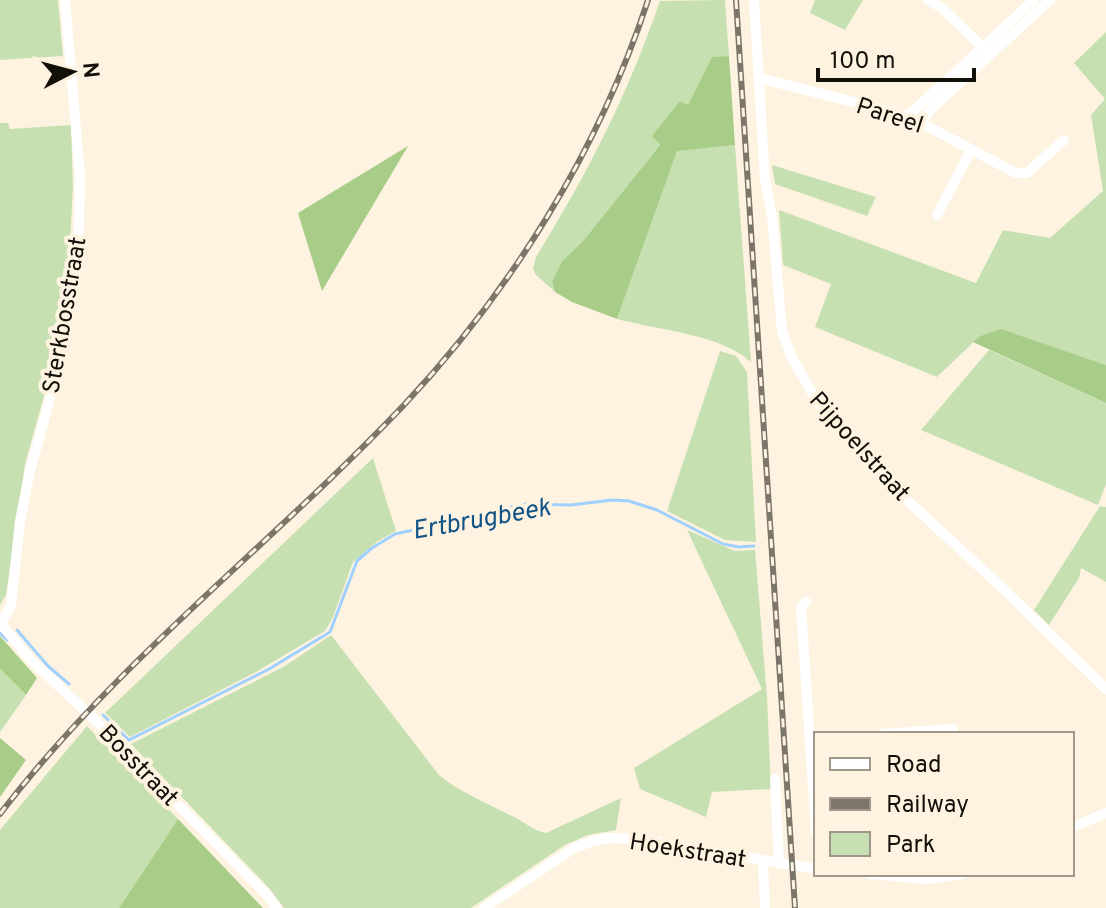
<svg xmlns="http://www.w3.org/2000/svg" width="1106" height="908" font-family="Overpass,sans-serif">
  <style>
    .green { fill: #c7e0b2 }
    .forest { fill: #a8cd88 }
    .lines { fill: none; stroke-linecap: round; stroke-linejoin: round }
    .stream { stroke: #a0d0fd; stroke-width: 3 }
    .minor { stroke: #fff; stroke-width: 10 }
    .rail-casing { stroke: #7c766a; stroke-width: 6 }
    .rail { stroke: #fef3e1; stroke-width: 3; stroke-dasharray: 9; stroke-linecap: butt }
    .labels { text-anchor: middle; stroke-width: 8; stroke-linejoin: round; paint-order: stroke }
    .street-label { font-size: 24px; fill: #13100a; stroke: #fef3e1 }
    .water-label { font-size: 26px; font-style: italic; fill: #115487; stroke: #fef3e1 }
  </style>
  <rect width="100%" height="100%" fill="#fef3e1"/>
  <path class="green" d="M0,0H58L63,56L0,60Z
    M725,0L729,56L712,58L688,106L680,101L653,136L660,145L583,241L562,261L552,282L555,292L535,274L533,268L536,257C589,171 627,96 660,1Z
    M815,0H863L845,30L810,13Z
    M1106,32V365L1001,330L980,336L937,377L815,327L831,284L783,265L779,210L976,283L1003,230L1050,238L1103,191L1091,115L1105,99L1074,63Z
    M0,123H8L10,129L71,125L73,186L69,264L55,357L25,464L6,595L0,605Z
    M735,145L751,362C720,334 658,330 617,319L677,150Z
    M772,165L876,197L867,216L775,184Z
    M989,350L1106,403V484L1098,505L921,430Z
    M720,351L736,356L747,372L756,542L725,540L667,511Z
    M373,458L396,531L378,541L353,562L333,617L325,631L256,672L130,737L105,713Z
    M1100,506L1106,507V582L1081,568L1079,578L1049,625L1034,610Z
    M687,530L735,551L755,550L767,697L771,789L712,792L706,817L640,789L634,768L762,689Z
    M331,635L439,775C461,793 487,803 512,816C525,822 532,830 546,833L621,798L616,830L588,835L565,845L471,908H284L269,888L131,744L285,666Z
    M0,669L26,695L0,732Z
    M87,726L178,819L119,908H0V830Z"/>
  <path class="forest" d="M729,56L735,145L677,151L617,319L572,302L555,292L552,282L562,261L583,241L660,145L652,136L680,101L688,105L712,57Z
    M408,146L322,291L298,213Z
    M1001,329L1106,365V403L973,342L980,336Z
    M0,636L37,678L26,695L0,669Z
    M0,738L26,760L0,797Z
    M178,819L263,908H119Z"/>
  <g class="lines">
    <path class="stream" d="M17,630L48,666L69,684
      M0,633L7,640
      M103,715L129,740L269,669L330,632L357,561L372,548L395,534L432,526L452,518L527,504L571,505L612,500L629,501L657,510L723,544L739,547L754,546"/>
    <path class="minor" d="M754,0L765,180L772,216L782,331L791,356L821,408L885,480L995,581L1106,689
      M928,0L942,8L984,49
      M759,78L908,116L1016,173H1027L1064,140
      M908,116L1034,0
      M921,122L933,107L1050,0
      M937,215L971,150
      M806,602L801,607L816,833
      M0,623L31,660L95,720L268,896L276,908
      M1,623L11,606L20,521L30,471L57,373L79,227L80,176L65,0
      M881,734L953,729
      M775,779L779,864
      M1072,827L1106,813
      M763,861L765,908
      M869,874L927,879L963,874
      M484,908L574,848L593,841L608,838L641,839L816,869"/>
    <defs>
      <path id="rail" d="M736,0L795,908
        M0,814C117,661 271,545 403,406C511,291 599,150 648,0"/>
    </defs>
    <use href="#rail" class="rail-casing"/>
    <use href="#rail" class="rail"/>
  </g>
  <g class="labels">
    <g class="street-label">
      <text transform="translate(890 115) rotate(18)" y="8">Pareel</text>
      <text transform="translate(64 315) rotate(-80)" y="8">Sterkbosstraat</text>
      <text transform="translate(860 446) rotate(48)" y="8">Pijpoelstraat</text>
      <text transform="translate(139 765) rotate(46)" y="8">Bosstraat</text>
      <text transform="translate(688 850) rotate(9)" y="8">Hoekstraat</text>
    </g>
    <g class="water-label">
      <text transform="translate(481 518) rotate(-10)" y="9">Ertbrugbeek</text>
    </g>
  </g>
  <rect x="814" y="732" width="260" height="144" fill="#fef3e1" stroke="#a0988b" stroke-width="2"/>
  <rect x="830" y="758" width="40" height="12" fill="#ffffff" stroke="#a0988b" stroke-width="2"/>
  <text x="886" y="772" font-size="24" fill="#13100a">Road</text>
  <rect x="830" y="798" width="40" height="12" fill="#7c766a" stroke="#a0988b" stroke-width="2"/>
  <text x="886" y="812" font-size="24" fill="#13100a">Railway</text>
  <rect x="830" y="832" width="40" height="24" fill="#c7e0b2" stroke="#a0988b" stroke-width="2"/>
  <text x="886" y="852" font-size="24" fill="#13100a">Park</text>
  <g transform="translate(72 72) rotate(84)" stroke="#fef3e1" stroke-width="6" paint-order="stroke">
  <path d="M0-6L14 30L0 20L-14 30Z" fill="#13100a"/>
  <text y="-12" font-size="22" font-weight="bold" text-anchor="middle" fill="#13100a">N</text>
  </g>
  <path d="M818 68v12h156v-12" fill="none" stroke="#13100a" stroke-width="4"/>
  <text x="830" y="68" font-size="24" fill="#13100a" stroke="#fef3e1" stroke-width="6" paint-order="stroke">100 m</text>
</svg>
